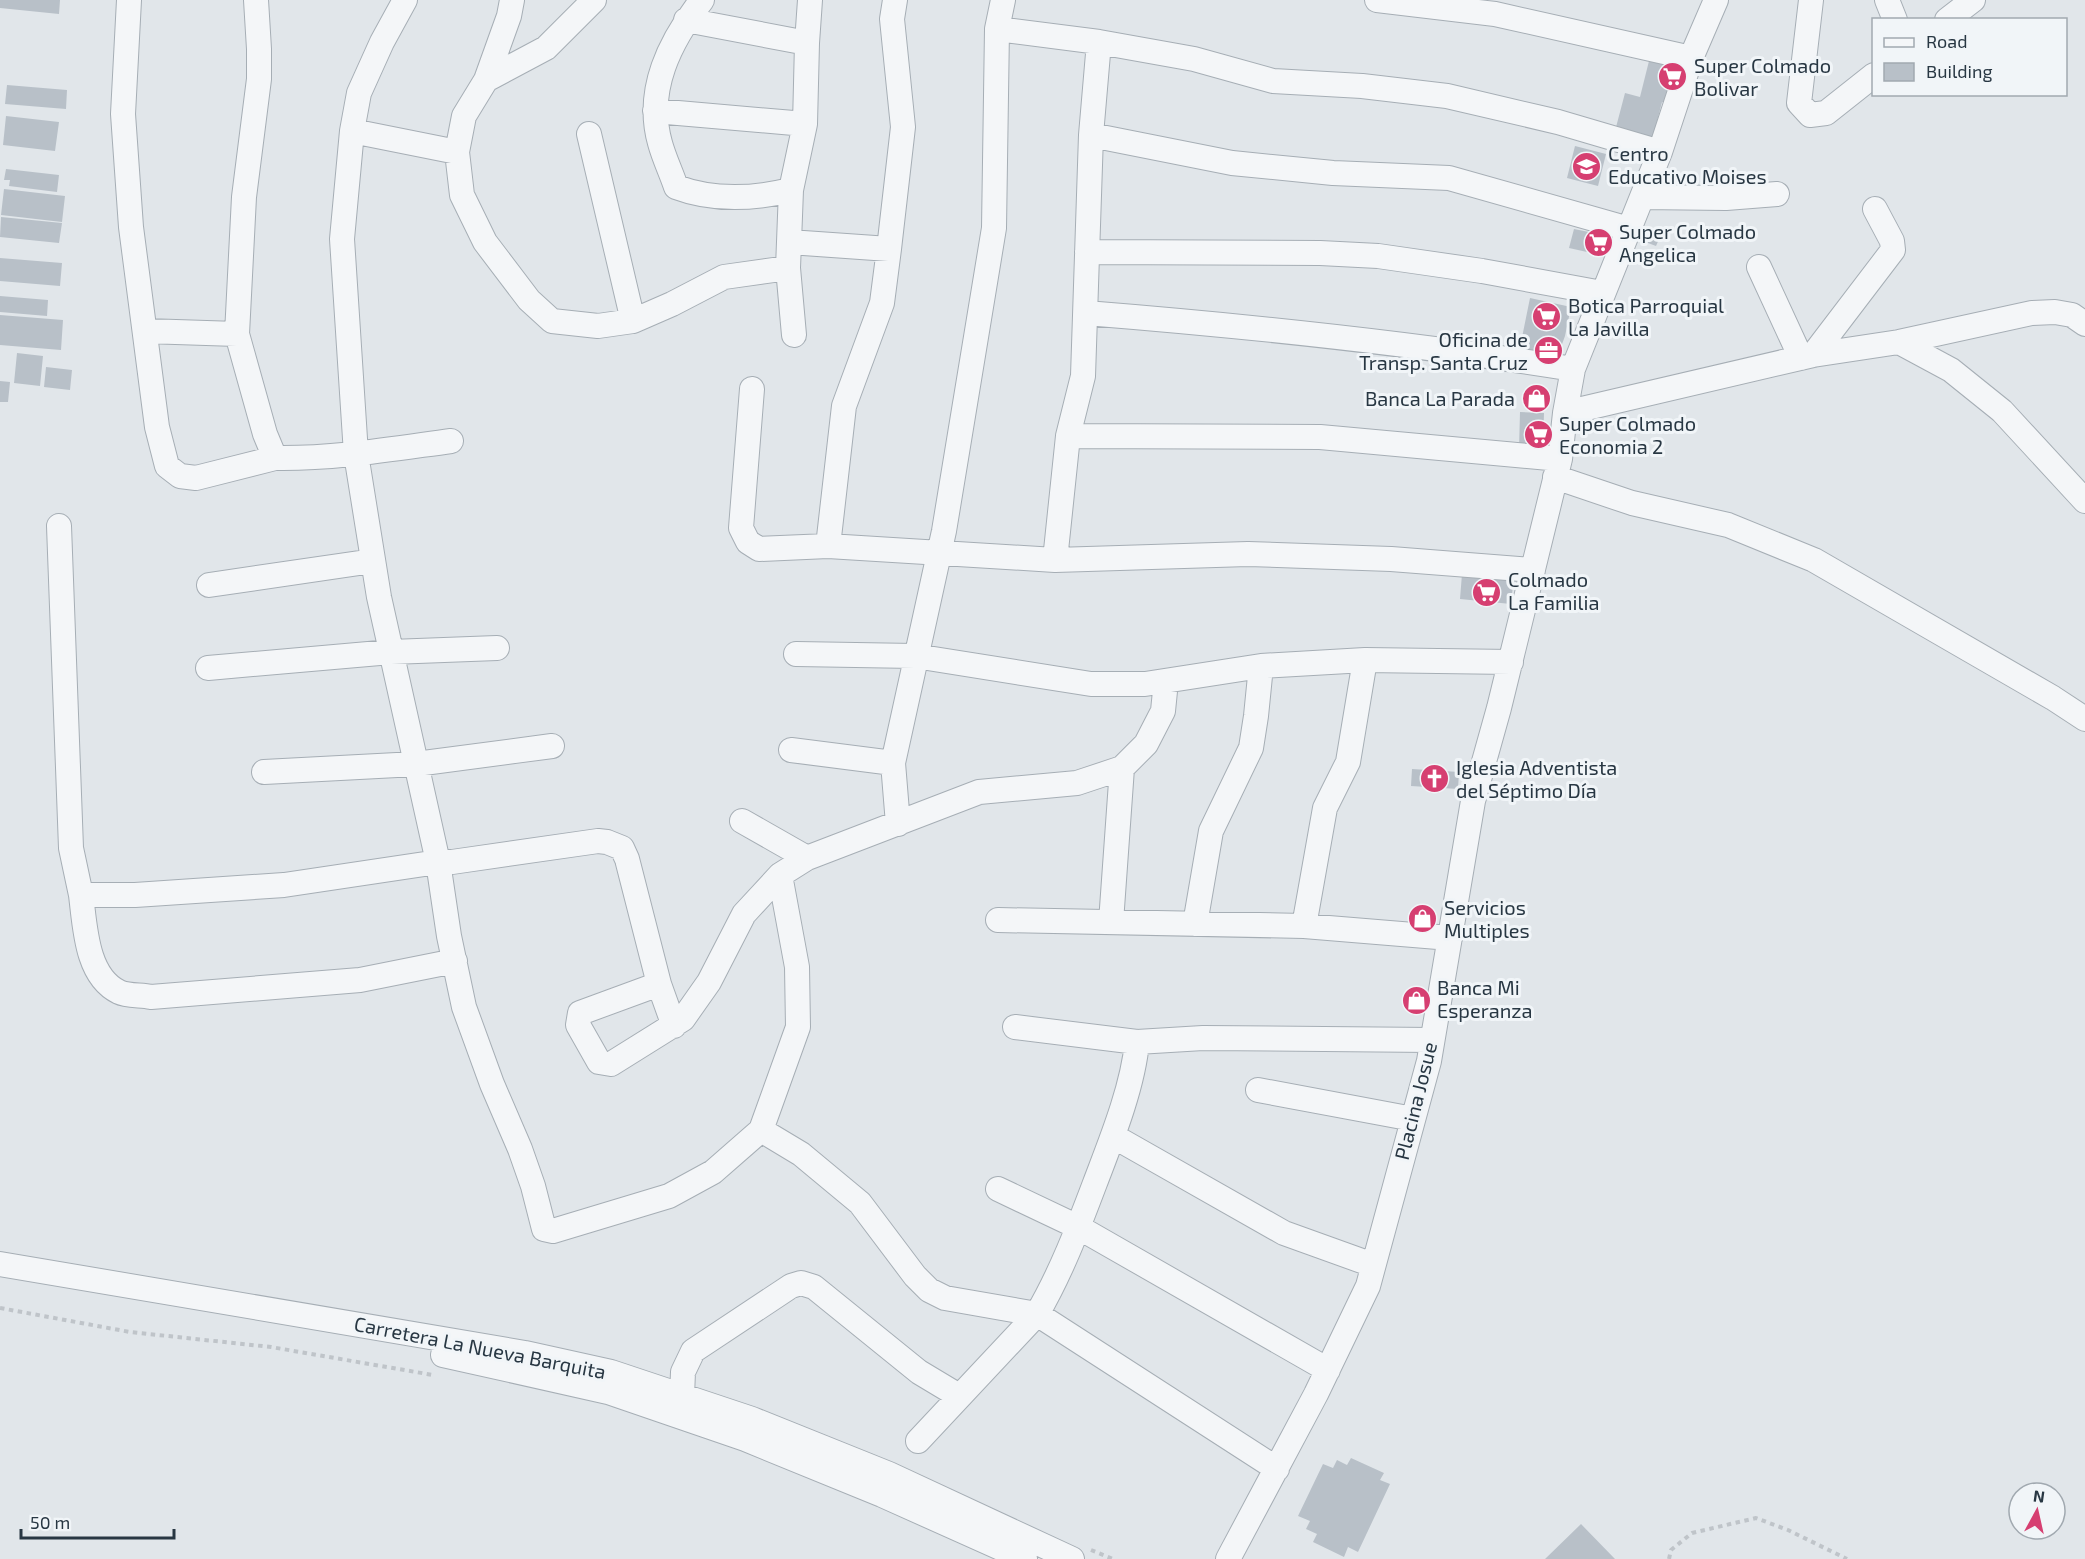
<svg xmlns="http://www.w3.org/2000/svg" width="2085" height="1559" font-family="'Exo 2',sans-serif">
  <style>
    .building { fill: #b8c0c8 }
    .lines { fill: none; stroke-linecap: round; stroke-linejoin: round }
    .minor-casing { stroke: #a6aeb5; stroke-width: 26 }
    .path { stroke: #bfc4c9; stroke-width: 4; stroke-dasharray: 4.5 4.5; stroke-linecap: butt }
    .minor { stroke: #f4f6f8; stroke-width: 24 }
    .labels { text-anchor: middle; stroke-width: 6; stroke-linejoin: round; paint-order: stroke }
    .poi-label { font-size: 20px; fill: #283743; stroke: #f1f5f8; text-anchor: start }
    .street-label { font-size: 20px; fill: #283743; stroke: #f1f5f8 }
  </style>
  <rect width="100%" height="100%" fill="#e1e6ea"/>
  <path class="building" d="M0,0H60L59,14L0,8Z
    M1649,61L1681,69L1669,104L1662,102L1652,141L1615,131L1625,93L1640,97Z
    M7,85L67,90L66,109L5,104Z
    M6,116L59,122L55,151L3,145Z
    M1575,146L1606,154L1598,186L1567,178Z
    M6,169L59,175L57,192L9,186L10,180H4Z
    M4,189L65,196L62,222L1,215Z
    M1,217L62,223L59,243L0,237Z
    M1574,229L1609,236L1605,256L1569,248Z
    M1644,231L1660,237L1656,246L1640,240Z
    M0,258L62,263L60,286L0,281Z
    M0,296L48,300L47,316L0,312Z
    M1530,298L1571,307L1565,336L1557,358L1518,357Z
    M0,315L63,320L61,350L0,345Z
    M17,353L43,356L40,386L14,383Z
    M46,367L72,370L70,390L44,387Z
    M0,381L10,382L8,402H0Z
    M1527,391L1546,393L1545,407L1525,405Z
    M1520,412L1544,413L1543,448L1519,449Z
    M1462,574L1508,578L1513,585L1511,604L1460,599Z
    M1412,769L1459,772L1458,789L1411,786Z
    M1417,912L1431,914L1429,925L1415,924Z
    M1409,995L1423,997L1422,1004L1409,1003Z
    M1351,1458L1384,1473L1380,1480L1390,1484L1358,1552L1348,1547L1344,1557L1313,1542L1317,1534L1306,1529L1310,1521L1298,1516L1323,1464L1333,1468L1337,1460L1347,1465Z
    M1581,1524L1615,1559H1545Z"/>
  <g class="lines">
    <defs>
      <path id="minor" d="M129,0L123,114L131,227L157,427L167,466L180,476L196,478L275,458
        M405,0L382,42L359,93L352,131L342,239L356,454L379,597L438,862H452L598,841L607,842L622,848L627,859L659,984L674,1026
        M512,0L509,16L486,80L464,116L457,152L462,195L485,242L529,300L552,321L598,326L633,321L672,304L724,277L788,268
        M702,0C670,41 645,90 660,143C664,158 671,172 676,187C713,201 753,199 791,190
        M1377,0L1495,14L1691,58
        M1811,0L1799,103L1810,115L1826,113L1874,75
        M1887,0L1895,20
        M686,20L807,43
        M1947,20L1973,0
        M997,29L1099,42L1194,59L1273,81L1362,86L1447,96L1558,122L1660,152
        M486,80L546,48L594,0
        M655,111L805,124
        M352,131L457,152
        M589,134L633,321
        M1091,135L1232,163L1333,173L1449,178L1629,229
        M1642,197L1726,198L1777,194
        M789,242L889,249
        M1087,252L1320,253L1378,256L1482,271L1602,293
        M1759,267L1801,358
        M1086,313C1248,326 1411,343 1573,369
        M145,331L237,334L265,434L275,458C334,459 392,449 451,441
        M237,334L244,197L259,79V49L256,0
        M794,335L788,268L791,190L805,124L807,43L810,0
        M1899,342L1951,370L2002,411L2085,501
        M1813,355L1893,250L1892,241L1875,209
        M752,389L741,528L748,542L759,549L828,546L1055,560L1248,554L1391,559L1533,570
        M1565,413L1813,355L1899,342L2032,313L2055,312L2072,315L2085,324
        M1068,436L1320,437L1560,459
        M1555,477L1632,503L1728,525L1814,560L2053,698L2085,719
        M59,526L71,848L81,895H135L284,885L438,862L449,936L464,1007L492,1084L520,1149L533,1186L544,1229L553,1231L669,1196L713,1172L761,1130L798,1027L797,967L780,875
        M828,546L844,406L882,303L889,249L903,127L892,19L895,0
        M1055,560L1068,436L1083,376L1091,135L1099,42
        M209,585L373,561
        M796,654L915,656L1091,684H1145L1261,666L1365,660L1511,662
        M208,668L391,652L497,648
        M791,750L893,763
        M264,772L416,764L552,746
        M742,821L807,858
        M898,824L893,763L944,531L994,228L997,29L1003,0
        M81,895C85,926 86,976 119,992C127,996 141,995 151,997L360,980L455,961
        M998,920L1304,926L1450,938
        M1111,922L1122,768
        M1195,924L1211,831L1251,748L1256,716L1261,666
        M1304,926L1325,808L1348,762L1365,660
        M659,984L580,1013L578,1025L599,1062L611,1064L683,1019L709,982L744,914L780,875L807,858L979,792L1077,783L1122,768L1146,744L1163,711L1166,681
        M1015,1027L1137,1042
        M1258,1090L1413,1119
        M761,1130L801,1154L860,1203L915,1276L929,1290L945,1298L1037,1314L1277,1469
        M1113,1136L1284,1233L1373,1265
        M998,1189L1078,1227L1328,1370
        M0,1264L525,1353L611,1372L752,1419L889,1474L1072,1559
        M443,1355L608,1392L745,1439L882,1495L1025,1559
        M682,1396L683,1372L693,1351L791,1286L801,1283L814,1287L919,1372L959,1396
        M918,1441L1037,1314C1061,1273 1078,1228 1095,1183C1111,1141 1133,1087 1137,1042L1203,1038L1432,1040
        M1228,1559L1316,1394L1368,1286L1429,1061L1473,801L1499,708L1560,459L1565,413L1573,369L1660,152L1691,58L1716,0"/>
    </defs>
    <use href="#minor" class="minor-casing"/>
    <path class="path" d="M0,1308L130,1332L271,1347L433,1375
      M1091,1550L1113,1559
      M1669,1559L1671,1550L1692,1533L1756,1518L1788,1530L1847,1559"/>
    <use href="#minor" class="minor"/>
  </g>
  <defs>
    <symbol id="supermarket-disc" viewBox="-11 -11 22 22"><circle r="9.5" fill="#d63f71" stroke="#f1f5f8"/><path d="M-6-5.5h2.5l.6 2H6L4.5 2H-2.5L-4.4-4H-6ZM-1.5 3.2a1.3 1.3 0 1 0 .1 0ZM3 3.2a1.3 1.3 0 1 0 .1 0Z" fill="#fff"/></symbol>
    <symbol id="school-disc" viewBox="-11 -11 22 22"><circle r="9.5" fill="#d63f71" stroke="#f1f5f8"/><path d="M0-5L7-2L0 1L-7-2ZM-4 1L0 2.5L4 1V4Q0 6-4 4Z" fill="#fff"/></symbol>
    <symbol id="office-disc" viewBox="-11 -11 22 22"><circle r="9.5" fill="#d63f71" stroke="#f1f5f8"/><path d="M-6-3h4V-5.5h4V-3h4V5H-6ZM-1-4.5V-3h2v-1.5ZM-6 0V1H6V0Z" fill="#fff"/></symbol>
    <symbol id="shop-disc" viewBox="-11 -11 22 22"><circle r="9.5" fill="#d63f71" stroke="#f1f5f8"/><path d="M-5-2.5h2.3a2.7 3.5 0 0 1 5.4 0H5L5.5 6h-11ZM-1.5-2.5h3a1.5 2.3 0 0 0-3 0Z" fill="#fff"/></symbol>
    <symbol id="church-disc" viewBox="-11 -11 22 22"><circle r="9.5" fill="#d63f71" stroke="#f1f5f8"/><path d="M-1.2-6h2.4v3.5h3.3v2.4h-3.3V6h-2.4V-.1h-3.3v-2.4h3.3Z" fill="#fff"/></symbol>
  </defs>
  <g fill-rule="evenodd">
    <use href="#supermarket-disc" x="1656" y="60" width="33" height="33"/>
    <use href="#school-disc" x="1570" y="150" width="33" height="33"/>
    <use href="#supermarket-disc" x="1582" y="226" width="33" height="33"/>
    <use href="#supermarket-disc" x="1530" y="300" width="33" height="33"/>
    <use href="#office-disc" x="1532" y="334" width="33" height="33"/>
    <use href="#shop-disc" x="1520" y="382" width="33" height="33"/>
    <use href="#supermarket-disc" x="1522" y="418" width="33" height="33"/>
    <use href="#supermarket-disc" x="1470" y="576" width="33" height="33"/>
    <use href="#church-disc" x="1418" y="762" width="33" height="33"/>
    <use href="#shop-disc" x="1406" y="902" width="33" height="33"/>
    <use href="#shop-disc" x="1400" y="984" width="33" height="33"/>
  </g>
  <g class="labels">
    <g class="poi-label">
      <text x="1694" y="73">Super Colmado<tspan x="1694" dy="23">Bolivar</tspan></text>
      <text x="1608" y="161">Centro<tspan x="1608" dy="23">Educativo Moises</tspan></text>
      <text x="1619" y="239">Super Colmado<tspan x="1619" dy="23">Angelica</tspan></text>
      <text x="1568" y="313">Botica Parroquial<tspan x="1568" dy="23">La Javilla</tspan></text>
      <text x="1528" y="347" text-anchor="end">Oficina de<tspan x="1528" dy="23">Transp. Santa Cruz</tspan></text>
      <text x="1515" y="406" text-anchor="end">Banca La Parada</text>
      <text x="1559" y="431">Super Colmado<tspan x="1559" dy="23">Economia 2</tspan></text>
      <text x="1508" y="587">Colmado<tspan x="1508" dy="23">La Familia</tspan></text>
      <text x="1456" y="775">Iglesia Adventista<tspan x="1456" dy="23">del Séptimo Día</tspan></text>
      <text x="1444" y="915">Servicios<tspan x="1444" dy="23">Multiples</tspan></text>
      <text x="1437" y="995">Banca Mi<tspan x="1437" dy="23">Esperanza</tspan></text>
    </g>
    <g class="street-label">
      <text transform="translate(1416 1101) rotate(-76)" y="7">Placina Josue</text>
      <text transform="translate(480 1348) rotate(11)" y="7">Carretera La Nueva Barquita</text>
    </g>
  </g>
  <rect x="1872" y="18" width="195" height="78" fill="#f1f5f8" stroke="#a1a9b0" stroke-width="1.5"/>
  <rect x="1884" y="38" width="30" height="9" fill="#f4f6f8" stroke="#a1a9b0" stroke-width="1.5"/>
  <text x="1926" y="48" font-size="18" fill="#283743">Road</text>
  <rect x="1884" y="63" width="30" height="18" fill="#b8c0c8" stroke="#a1a9b0" stroke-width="1.5"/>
  <text x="1926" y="78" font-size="18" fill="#283743">Building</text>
  <g transform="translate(2037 1511) rotate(8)"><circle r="28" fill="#f1f5f8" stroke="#a1a9b0" stroke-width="1.5"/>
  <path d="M0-4.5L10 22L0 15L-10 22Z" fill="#d63f71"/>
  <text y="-9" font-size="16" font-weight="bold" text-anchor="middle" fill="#283743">N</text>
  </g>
  <path d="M21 1529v9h153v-9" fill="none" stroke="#283743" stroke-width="3"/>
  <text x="30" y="1529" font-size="18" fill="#283743" stroke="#f1f5f8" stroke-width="4.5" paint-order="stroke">50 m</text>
</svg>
